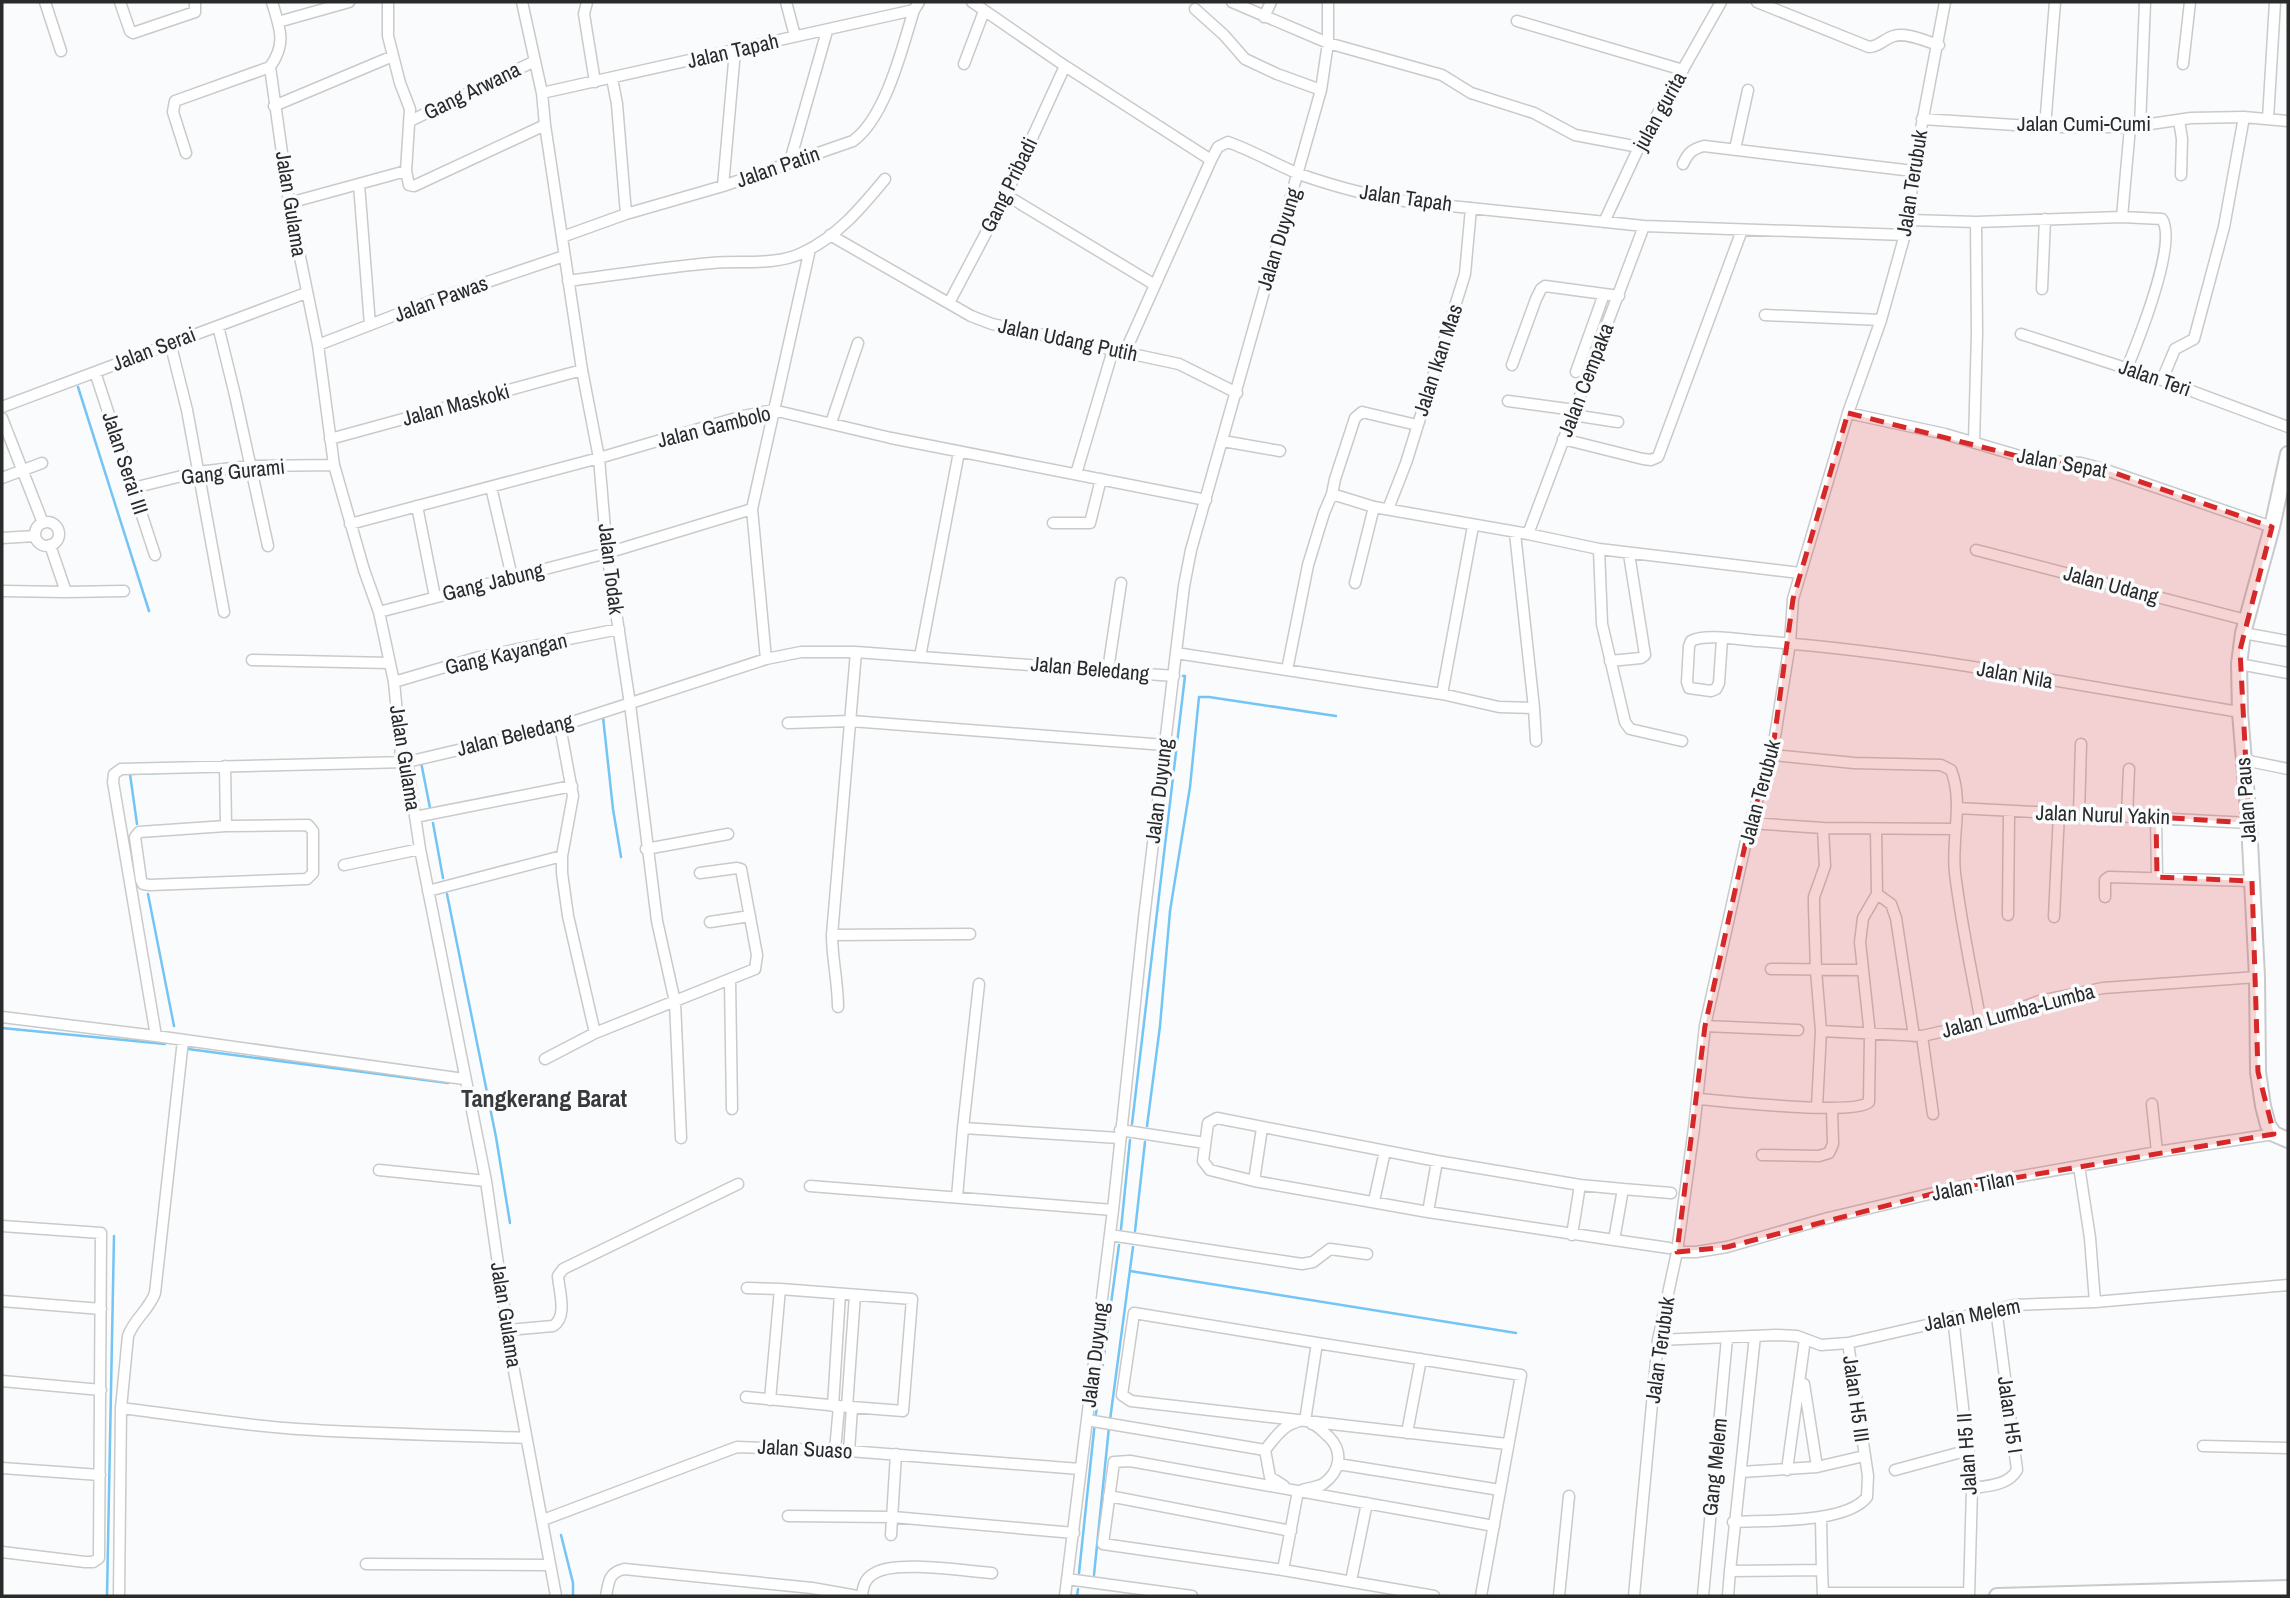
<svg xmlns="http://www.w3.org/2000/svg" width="2290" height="1598" font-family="'Archivo Narrow',sans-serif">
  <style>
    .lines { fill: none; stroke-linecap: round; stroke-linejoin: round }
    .stream { stroke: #74c4f4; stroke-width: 2.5 }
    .minor-casing { stroke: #c8cacb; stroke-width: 13 }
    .secondary-casing { stroke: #c8cacb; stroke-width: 18 }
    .minor { stroke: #fff; stroke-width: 10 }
    .secondary { stroke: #fff; stroke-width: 14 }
    .marked { fill: #d62828; fill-opacity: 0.2; stroke: #d62828; stroke-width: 5; stroke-dasharray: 14 9; stroke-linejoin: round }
    .labels { text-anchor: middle; stroke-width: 7; stroke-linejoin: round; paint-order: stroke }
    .street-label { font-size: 21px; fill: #292a2a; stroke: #fafbfc }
    .quarter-label { font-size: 24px; font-weight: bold; fill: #38393a; stroke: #fafbfc }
  </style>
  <rect width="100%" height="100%" fill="#fafbfc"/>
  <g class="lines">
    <path class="stream" d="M78,387L149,611
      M603,717L613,809L621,857
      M495,746L526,739
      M421,762L430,808
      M433,823L443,878
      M137,824L130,774L158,773
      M148,894L174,1026
      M447,894L496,1137L510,1223
      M2,1028L165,1044
      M188,1049L448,1083
      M1132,1124L1185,676H1183
      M1147,1126L1160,1026L1170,911L1190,787L1199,697H1209L1336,716
      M1121,1229L1130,1140
      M1135,1231L1145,1142
      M1130,1271L1516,1333
      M1110,1420L1133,1247
      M561,1535L573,1583V1596
      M1079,1573L1095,1421L1119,1245
      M1094,1575L1109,1427
      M107,1596L114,1236
      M1077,1596L1078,1589"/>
    <defs>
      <path id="minor" d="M45,2L61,51
        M120,2L130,31L133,33L195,12V2
        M272,2C280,29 287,43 270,67L289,203L318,345L334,465L364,570L379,612L394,682L401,754L407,762L420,849L486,1181L512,1360L556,1596
        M388,2V36L400,83L410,109L406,171L409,185L414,186L545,125
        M522,2L542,93L545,125L582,370L599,458L607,553L630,704L657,921L675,1002L681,1138
        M587,2L584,14L595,82
        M786,2L795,36
        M972,2L1065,66L1211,160L1218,147L1228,142C1253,151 1275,164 1299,174C1336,187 1373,197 1412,202L1644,226L1905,235
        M1232,2L1328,43L1442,75L1471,93L1534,113L1575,135L1639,147
        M1757,2L1869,47C1879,47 1885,38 1894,36C1907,32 1927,42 1939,45
        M1195,9L1224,35L1245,59L1277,74L1321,90
        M1264,17L1271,2
        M1517,21L1683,70
        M278,22L349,2
        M964,64L984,11
        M2183,64L2190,2
        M612,78L617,104L626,214
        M542,93L914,10L919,2
        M274,106L393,56
        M1922,119L2045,127H2130L2191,118L2244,117L2288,121
        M2268,119L2275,2
        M2179,120L2182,139L2181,175
        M410,121L535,61
        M2140,126L2145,2
        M2045,127L2055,2
        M1735,149L1748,90
        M186,153L173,112L175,101L270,67
        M790,161L827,31
        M1683,164C1688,153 1692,149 1704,146L1913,171
        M359,184L370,325
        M723,186L735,51
        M1006,195L1155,285
        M289,203L406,171
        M2122,217L2130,127
        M1909,220L1976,222L2122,217L2162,219C2178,243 2138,341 2127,368
        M1604,222L1639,147L1721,2
        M830,235L971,316L992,324L1179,364L1237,393
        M562,237L626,214L723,186L853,141C886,117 902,48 914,10
        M568,281C616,275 664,267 712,263C741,260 775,266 802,253C837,237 861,208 885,179
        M2042,289L2045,219
        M949,303L1006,195L1065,66
        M1765,315L1881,320
        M218,326L235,395L268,546
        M2021,334L2162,380L2288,427
        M170,342L187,410L224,612
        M318,345L434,300L564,256
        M1125,352L1211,160
        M1512,365L1536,299L1541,289L1545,286L1619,296
        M95,372L155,555
        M1576,372L1604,294
        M2162,380L2175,349L2194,339L2224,227L2244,117
        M1508,401L1575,410
        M2,407L306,293
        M1848,413L1945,434L2033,460L2081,463L2100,468L2272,527
        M1573,415L1618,422
        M2,418L43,523
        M831,423L858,343
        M1417,425L1362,412L1355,418L1335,479L1332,494L1374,507L1528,534L1599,549L1800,573
        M330,439L582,370
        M1563,439L1643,459L1651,460L1658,457L1742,230
        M1223,441L1280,451
        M1974,442L1977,333L1976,222
        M1076,474L1113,350
        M2,478L42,463
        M491,487L512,577
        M133,488L198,472L250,466L334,465
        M417,506L435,597
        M1388,509L1406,463L1465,274L1471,208
        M35 534a12 12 0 1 1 24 0a12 12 0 1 1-24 0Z
        M1053,523H1090L1101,479
        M350,524L599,458L743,416L773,410L891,438L1206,500
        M1515,533L1534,708
        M1528,534L1644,226
        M2,538L35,536
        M1599,549L1602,624L1625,722L1630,729L1682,741
        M1976,550L2246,620
        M1355,583L1374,507
        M2,591L66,592L50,545
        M66,592L124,591
        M379,612L607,553L752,509
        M2243,633L2288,641
        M1722,639L1719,683L1716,689L1711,691L1689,688L1687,682L1689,646L1691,641C1705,633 1743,640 1759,641C1921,653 2080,686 2240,712
        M1176,653L1442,694L1499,707L1534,708L1536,741
        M920,657L959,452
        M766,659L752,509L810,249
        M252,660L389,663
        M1610,661L1641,658L1645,655L1629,554
        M2239,664L2288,673
        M1108,670L1121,583
        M1287,670L1308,565L1324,513L1332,494
        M394,682L479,657L619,629
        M1442,694L1473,526
        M788,723L851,721L1165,745
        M1772,755L1854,763L1941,765L1951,770C1964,802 1951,840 1955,873C1961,923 1972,973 1981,1023
        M2244,760L2288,769
        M225,766L226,826
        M1957,808L2249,823
        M2079,814L2081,744
        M2127,815L2129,769
        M415,817L572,786
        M2156,817L2157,877
        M1750,823L1823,828L1955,829
        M308,825L313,831V873L307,879L150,885L143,884L141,880L135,837L139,832L226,826Z
        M646,849L728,834
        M344,865L420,849
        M428,891L562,856
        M1877,894L1891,904L1896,918L1914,1036
        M2105,897V880L2109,877L2252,881
        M2008,915L2009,812
        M2054,917L2059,813
        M710,922L750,916
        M832,935L970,934
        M1863,970L1860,942L1863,918L1877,894L1876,829
        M730,980L732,1109
        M838,1007C838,982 832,959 832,935L856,652
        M2,1017L156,1036L464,1079
        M1705,1026L1798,1030
        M1821,1031L1922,1036L1981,1023L2039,1001L2103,988L2257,977
        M595,1033L755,969L757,955L741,869L737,868L700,873
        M156,1036L113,782L114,774L121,769L407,762L560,726L766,659L801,652H856L1174,676
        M1922,1036L1933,1114
        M545,1059L595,1033L568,916L562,873V856L573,796L560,726
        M1698,1099C1725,1101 1854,1116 1869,1102L1870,1035L1863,970L1771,969
        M2152,1104L2157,1152
        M1817,1107L1821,1031L1816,970L1814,906V897L1825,866L1823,828
        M963,1128L979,984
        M1120,1130L1205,1143
        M1762,1155L1819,1156L1829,1153L1833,1144L1832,1108
        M2079,1166L2090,1238L2095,1302
        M379,1170L486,1181
        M1254,1181L1262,1128
        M810,1186L1113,1210
        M957,1197L963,1128L1119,1138
        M1374,1201L1385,1151
        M1428,1212L1437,1161
        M2,1226L101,1233L99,1558L93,1562H85L2,1552
        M1110,1235L1302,1264L1313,1262L1330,1249L1367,1254
        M1572,1235L1580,1185
        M1614,1240L1428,1212L1254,1181L1210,1170L1203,1161L1208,1123L1217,1118L1437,1161L1580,1185L1623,1189
        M1669,1248L1614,1240L1623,1189L1671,1193
        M1677,1252H1696L1727,1247L1828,1218L1955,1188L2157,1152L2274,1134
        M747,1288L780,1289L770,1400
        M780,1289L912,1299L903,1411L839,1406L835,1450
        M2,1301L101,1309
        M1953,1317L1972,1488L1969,1596
        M508,1330L553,1326C568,1317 559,1291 558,1276L563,1269L738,1184
        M1755,1336L1730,1571L1822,1570L1823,1596
        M1658,1340L1776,1335L1797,1336L1821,1345L1848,1343L2014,1305L2095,1302L2288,1285
        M1317,1343L1521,1375L1481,1596
        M2,1381L101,1390
        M1804,1384L1817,1467
        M746,1397L839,1406
        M833,1406L840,1294
        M847,1407L855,1295
        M121,1408C180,1415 238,1425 297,1429C373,1434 450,1435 526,1438
        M1087,1420L1265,1450C1274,1439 1283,1425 1297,1422
        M1305,1421L1317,1343L1134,1313L1122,1395L1131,1401L1507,1444
        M1407,1433L1421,1359
        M2203,1446L2288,1448
        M1265,1450L1270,1477L1284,1486
        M849,1451L852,1408
        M1338,1464L1500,1490
        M2,1468L100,1475
        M1787,1470L1805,1339
        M1895,1470L1969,1450
        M1741,1472L1817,1467L1864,1456
        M1972,1488C1988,1486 2009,1485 2017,1470L1996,1308
        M1302,1490C1309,1488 1317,1487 1323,1484C1340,1472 1344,1452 1329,1437C1323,1432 1319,1426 1312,1424
        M1298,1491L1283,1570L1103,1544L1114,1462L1130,1461L1494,1526
        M1109,1496L1291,1531
        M788,1516L893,1517L1074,1533
        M1821,1518L1822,1570
        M543,1520L737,1447L849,1451L1080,1469
        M1733,1522C1766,1520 1846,1524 1867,1497L1868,1476L1848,1343
        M891,1535L896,1454
        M366,1564L550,1565
        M1283,1570L1434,1596
        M1067,1579L1192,1596
        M1351,1581L1367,1503
        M1823,1593H1969
        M119,1596L121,1408L128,1336C134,1319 149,1310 155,1293L183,1040
        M606,1596C609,1582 608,1573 624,1569L812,1588L857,1596
        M862,1596C863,1586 865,1578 875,1573C897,1560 964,1571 992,1573
        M1065,1596L1113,1210L1144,918L1184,586L1191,550L1321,90L1328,43V2
        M1559,1596L1569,1496
        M1634,1596L1658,1340L1677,1252L1694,1128L1705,1026L1750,823L1772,755L1790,643L1793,599L1848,413L1881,320L1909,220L1913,171L1945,2
        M1703,1596L1727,1338
        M1728,1596L1730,1571"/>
      <path id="secondary" d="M2288,454L2272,527L2243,633L2239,664L2240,712L2249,823L2257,977L2258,1072L2263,1106L2268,1125L2274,1134L2288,1140
        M1997,1596L2288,1588"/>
    </defs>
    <use href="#minor" class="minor-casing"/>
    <use href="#secondary" class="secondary-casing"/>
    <use href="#minor" class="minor"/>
    <use href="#secondary" class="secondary"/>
  </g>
  <path class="marked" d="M1848,413L2033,460L2100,468L2272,527L2240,650L2249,823L2156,817L2157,877L2252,881L2258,1072L2274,1134L1955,1188L1727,1247L1677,1252L1705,1026L1750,823L1772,755L1793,599Z"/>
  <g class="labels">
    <g class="street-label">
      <text transform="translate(733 51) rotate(-13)" y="7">Jalan Tapah</text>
      <text transform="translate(472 91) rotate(-26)" y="7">Gang Arwana</text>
      <text transform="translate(1660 111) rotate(-61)" y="7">julan gurita</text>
      <text x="2084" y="131">Jalan Cumi-Cumi</text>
      <text transform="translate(778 167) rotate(-19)" y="7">Jalan Patin</text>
      <text transform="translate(1912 183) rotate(-81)" y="7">Jalan Terubuk</text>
      <text transform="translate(1009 185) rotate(-64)" y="7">Gang Pribadi</text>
      <text transform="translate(1406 198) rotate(8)" y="7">Jalan Tapah</text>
      <text transform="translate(291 204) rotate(81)" y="7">Jalan Gulama</text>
      <text transform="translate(1279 239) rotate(-73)" y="7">Jalan Duyung</text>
      <text transform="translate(441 299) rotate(-20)" y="7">Jalan Pawas</text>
      <text transform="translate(1068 340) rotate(12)" y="7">Jalan Udang Putih</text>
      <text transform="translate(154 349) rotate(-21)" y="7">Jalan Serai</text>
      <text transform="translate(1438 360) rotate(-72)" y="7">Jalan Ikan Mas</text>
      <text transform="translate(2155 378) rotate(19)" y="7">Jalan Teri</text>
      <text transform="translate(1586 380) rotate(-69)" y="7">Jalan Cempaka</text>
      <text transform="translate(456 405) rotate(-15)" y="7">Jalan Maskoki</text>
      <text transform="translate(714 427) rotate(-14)" y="7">Jalan Gambolo</text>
      <text transform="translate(125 463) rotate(72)" y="7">Jalan Serai III</text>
      <text transform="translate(2062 463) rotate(10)" y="7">Jalan Sepat</text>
      <text transform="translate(233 472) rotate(-6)" y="7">Gang Gurami</text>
      <text transform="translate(611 569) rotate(83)" y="7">Jalan Todak</text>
      <text transform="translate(493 582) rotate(-14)" y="7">Gang Jabung</text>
      <text transform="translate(2111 585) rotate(15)" y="7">Jalan Udang</text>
      <text transform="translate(506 654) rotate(-13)" y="7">Gang Kayangan</text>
      <text transform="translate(1090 669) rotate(5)" y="7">Jalan Beledang</text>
      <text transform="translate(2015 675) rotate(10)" y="7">Jalan Nila</text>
      <text transform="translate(515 735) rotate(-14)" y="7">Jalan Beledang</text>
      <text transform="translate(405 758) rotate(81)" y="7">Jalan Gulama</text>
      <text transform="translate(1159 791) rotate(-83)" y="7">Jalan Duyung</text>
      <text transform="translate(1760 792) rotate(-75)" y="7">Jalan Terubuk</text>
      <text transform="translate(2246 800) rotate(-94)" y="7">Jalan Paus</text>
      <text transform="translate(2103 815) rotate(2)" y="7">Jalan Nurul Yakin</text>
      <text transform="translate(2018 1011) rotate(-15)" y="7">Jalan Lumba-Lumba</text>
      <text transform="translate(1973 1186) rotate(-11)" y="7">Jalan Tilan</text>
      <text transform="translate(506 1315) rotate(81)" y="7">Jalan Gulama</text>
      <text transform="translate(1972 1315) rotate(-11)" y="7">Jalan Melem</text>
      <text transform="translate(1660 1350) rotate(-82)" y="7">Jalan Terubuk</text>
      <text transform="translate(1095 1355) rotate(-83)" y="7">Jalan Duyung</text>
      <text transform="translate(1856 1399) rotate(82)" y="7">Jalan H5 III</text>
      <text transform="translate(2010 1415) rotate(82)" y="7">Jalan H5 I</text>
      <text transform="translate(805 1449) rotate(3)" y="7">Jalan Suaso</text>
      <text transform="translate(1967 1454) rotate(-94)" y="7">Jalan H5 II</text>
      <text transform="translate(1715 1467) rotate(-84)" y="7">Gang Melem</text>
    </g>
    <g class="quarter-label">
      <text x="544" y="1107">Tangkerang Barat</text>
    </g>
  </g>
  <rect width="2290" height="1598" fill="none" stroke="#292a2a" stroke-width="7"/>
</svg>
